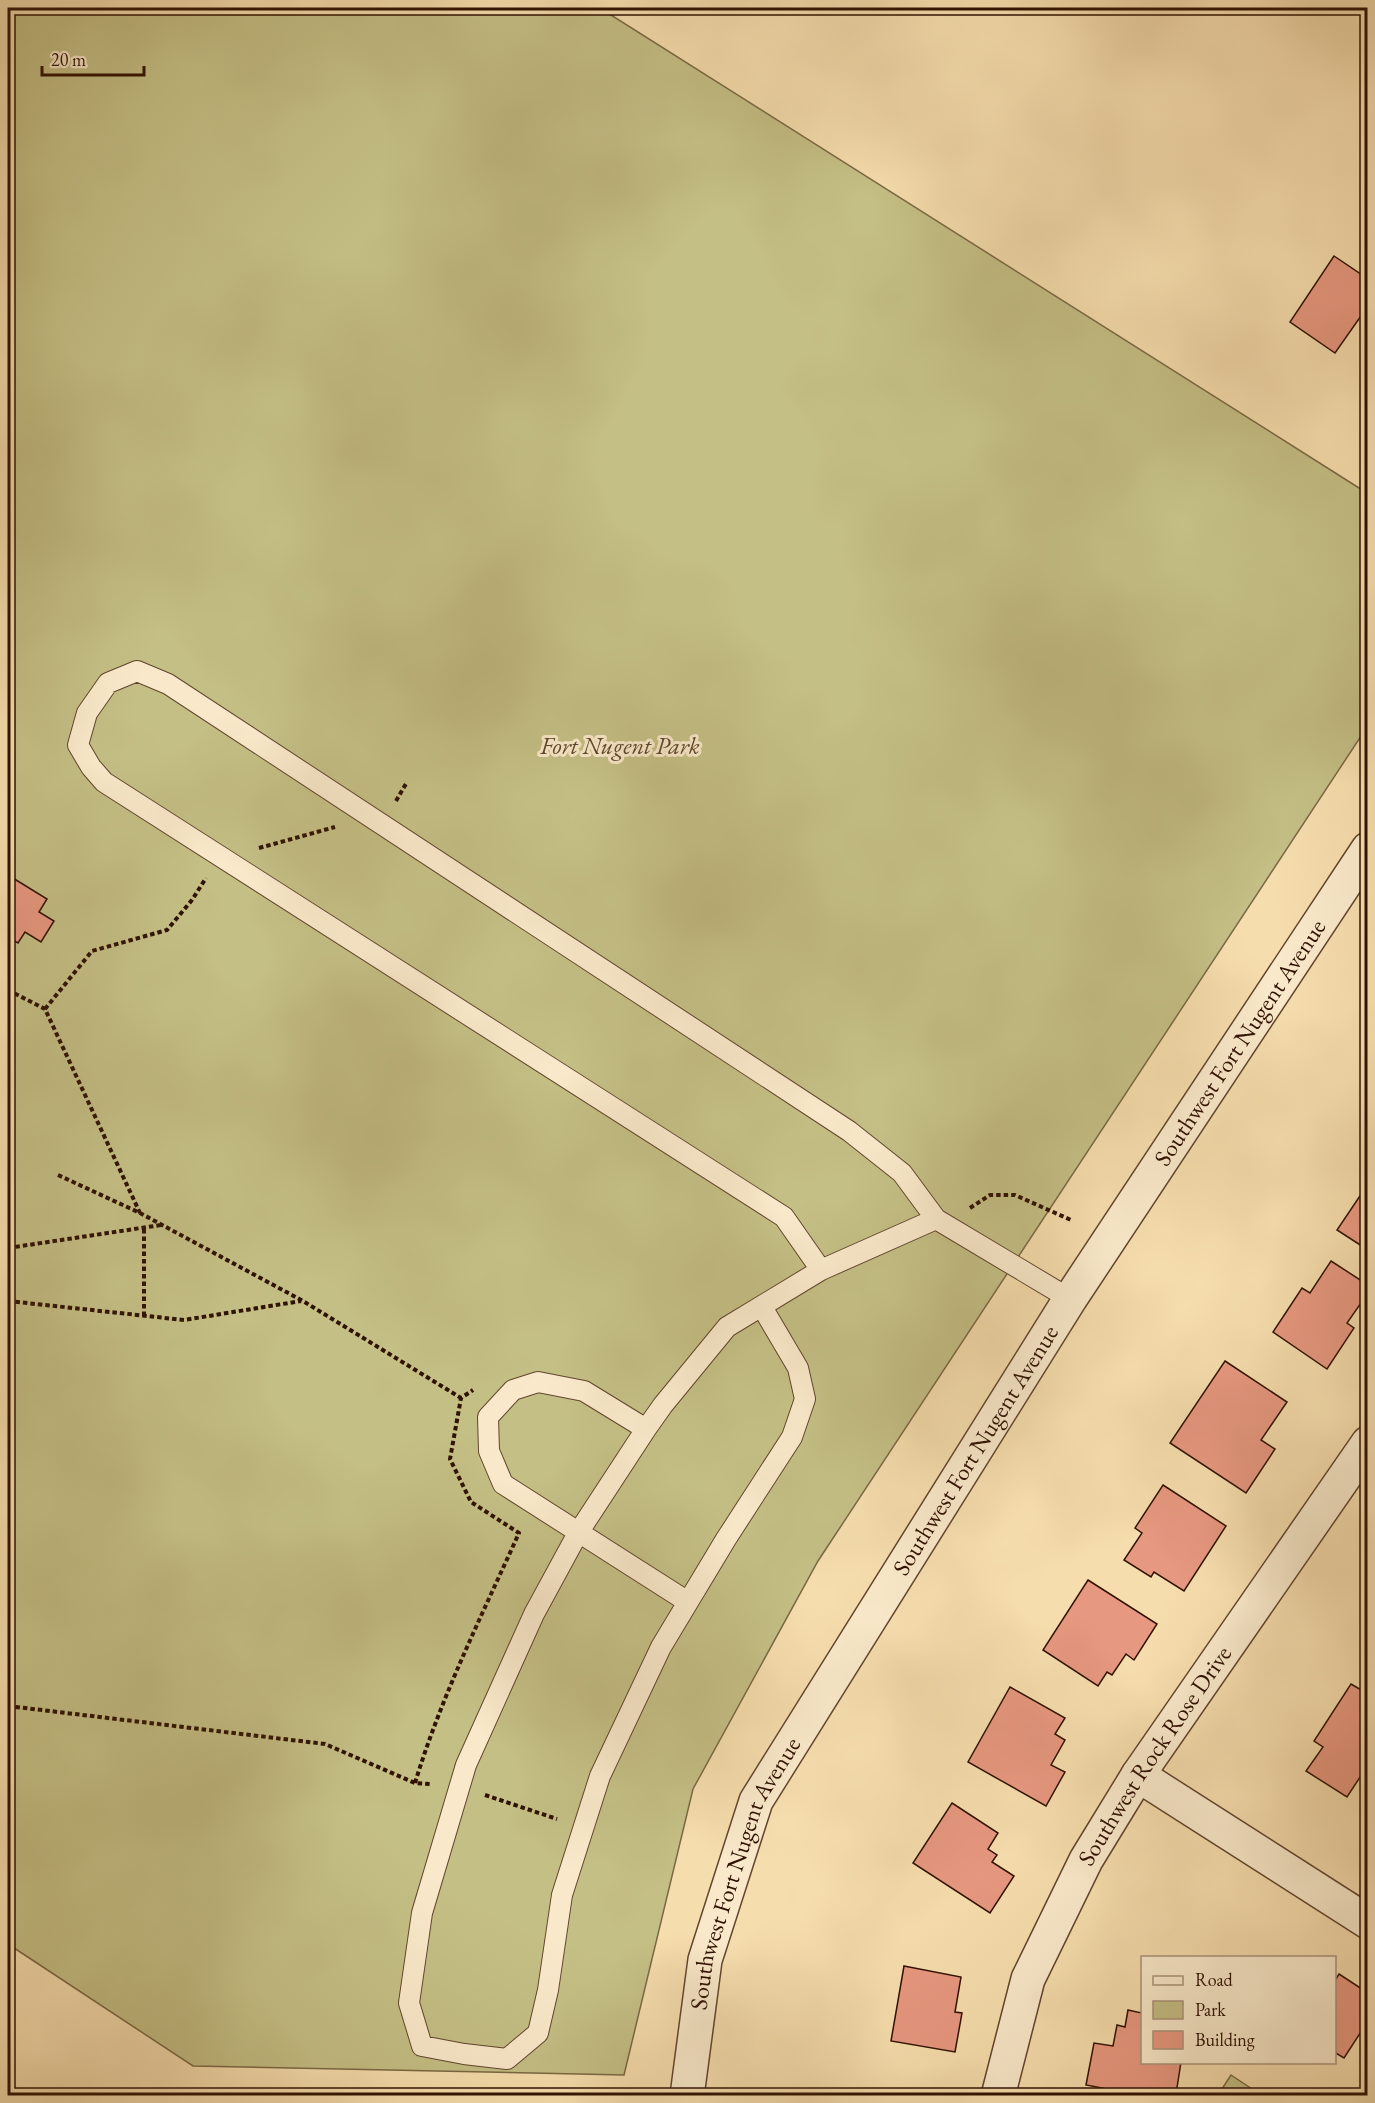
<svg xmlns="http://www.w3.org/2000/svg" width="1375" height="2103" font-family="'EB Garamond',serif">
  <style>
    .green { fill: #c4bf85; stroke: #7a6844; stroke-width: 1.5 }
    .building { fill: #e79880; stroke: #301203; stroke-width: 1.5 }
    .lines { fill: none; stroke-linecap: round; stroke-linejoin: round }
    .service-casing { stroke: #62452e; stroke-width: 22 }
    .minor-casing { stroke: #62452e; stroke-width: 36 }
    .tertiary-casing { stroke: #62452e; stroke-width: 36 }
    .path { stroke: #301203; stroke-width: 4; stroke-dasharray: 4.5 3; stroke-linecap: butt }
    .service { stroke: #f9e9ca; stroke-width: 20 }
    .minor { stroke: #f9e9ca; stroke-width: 33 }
    .tertiary { stroke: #f9e9ca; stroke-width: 33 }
    .labels { text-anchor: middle; stroke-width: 6; stroke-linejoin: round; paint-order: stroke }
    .park-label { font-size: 24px; font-style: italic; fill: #5c462a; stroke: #f9e9ca }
    .street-label { font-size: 24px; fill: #301203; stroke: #f9e9ca }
  </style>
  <rect width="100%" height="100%" fill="#f6ddad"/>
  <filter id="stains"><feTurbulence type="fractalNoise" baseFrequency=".00333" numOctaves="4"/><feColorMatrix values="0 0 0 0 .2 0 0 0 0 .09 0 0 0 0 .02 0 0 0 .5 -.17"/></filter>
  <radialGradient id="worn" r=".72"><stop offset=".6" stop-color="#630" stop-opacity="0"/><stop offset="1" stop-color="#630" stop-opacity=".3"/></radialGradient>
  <path class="green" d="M8,8H600L1367,493V727L818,1561L693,1789L624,2075L193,2066L8,1944Z
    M1231,2075L1261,2095H1218Z"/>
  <path class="building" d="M1334,256L1368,279V306L1335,353L1290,322Z
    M8,875L47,899L39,912L54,921L41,942L25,932L18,943L8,937Z
    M1368,1184V1250L1337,1230Z
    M1331,1261L1368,1285V1293L1347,1323L1354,1328L1327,1369L1273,1332L1302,1288L1310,1293Z
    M1225,1361L1287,1402L1261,1440L1275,1449L1246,1493L1170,1443Z
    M1163,1485L1226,1526L1184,1591L1154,1572L1151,1577L1124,1560L1142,1533L1135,1528Z
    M1088,1580L1157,1624L1134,1660L1126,1654L1112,1675L1107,1672L1098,1686L1043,1650Z
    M1351,1684L1368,1694V1765L1347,1797L1306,1771L1323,1747L1314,1741Z
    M1010,1687L1065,1718L1055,1734L1065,1740L1051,1765L1065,1772L1046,1806L968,1762Z
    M952,1803L998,1833L988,1849L997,1855L992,1862L1014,1876L990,1913L913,1863Z
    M904,1966L961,1977L955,2012L962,2013L955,2052L891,2041Z
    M1339,1974L1368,1993V2021L1344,2058L1334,2052V1982Z
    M1128,2010L1142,2013V2062H1181L1176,2094L1151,2089L1150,2096H1143L1086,2085L1094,2043L1113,2046L1117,2025L1125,2027Z"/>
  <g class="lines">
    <defs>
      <path id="service" d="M821,1270L936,1219
        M762,1307L798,1368L805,1399L792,1437L726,1539L661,1647L600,1776L562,1895L548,1990L538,2033L507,2059L464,2054L422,2046L409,2003L422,1913L466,1765L534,1614L578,1533L646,1429L663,1405L727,1327L821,1270L784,1217L104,782L91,767L78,745L87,713L108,683L137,671L168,684L849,1131L902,1173L936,1219L1070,1299
        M646,1429L584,1391L538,1382L513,1390L488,1417L489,1451L503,1484L688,1602"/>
      <g id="minor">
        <path d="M1138,1775L1368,1922"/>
        <path id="s1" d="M998,2096L1028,1979L1086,1860L1138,1775L1368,1443"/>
      </g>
      <g id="tertiary">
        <path id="s2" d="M687,2096L705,1960L756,1801L1070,1299L1368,849"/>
      </g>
    </defs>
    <use href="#service" class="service-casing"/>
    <use href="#minor" class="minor-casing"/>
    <use href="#tertiary" class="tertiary-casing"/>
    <path class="path" d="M396,801L407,782
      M259,848L335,827
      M8,990L45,1009L140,1213
      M45,1009L92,951L167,930L192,900L206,878
      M58,1175L140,1213L303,1301L461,1398
      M970,1208L990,1195H1015L1071,1220
      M8,1248L161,1225
      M8,1301L184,1320L301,1301
      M144,1316V1227
      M8,1706L325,1744L415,1783L431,1784
      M415,1783C441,1697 482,1615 519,1533L471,1502L450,1459L461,1398L473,1390
      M485,1795L557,1819"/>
    <use href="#service" class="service"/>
    <use href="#minor" class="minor"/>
    <use href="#tertiary" class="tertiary"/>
  </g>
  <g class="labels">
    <g class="park-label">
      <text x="620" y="754">Fort Nugent Park</text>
    </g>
    <g class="street-label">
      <text dy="8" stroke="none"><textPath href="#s2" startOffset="1204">Southwest Fort Nugent Avenue</textPath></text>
      <text dy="8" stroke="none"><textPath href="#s2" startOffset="718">Southwest Fort Nugent Avenue</textPath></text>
      <text dy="8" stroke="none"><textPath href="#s1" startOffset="378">Southwest Rock Rose Drive</textPath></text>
      <text dy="8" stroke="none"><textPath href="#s2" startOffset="232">Southwest Fort Nugent Avenue</textPath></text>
    </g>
  </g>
  <rect width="1375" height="2103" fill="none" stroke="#f6ddad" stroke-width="30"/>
  <rect x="9" y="9" width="1357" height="2085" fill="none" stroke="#301203" stroke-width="3"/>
  <rect x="15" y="15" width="1345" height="2073" fill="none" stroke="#301203" stroke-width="1.5"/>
  <rect x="1141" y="1956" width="195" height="108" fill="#f9e9ca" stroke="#a9937a" stroke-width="1.5"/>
  <rect x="1153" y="1976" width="30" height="9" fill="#f9e9ca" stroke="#a9937a" stroke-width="1.5"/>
  <text x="1195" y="1986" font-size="18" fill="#301203">Road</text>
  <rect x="1153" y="2001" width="30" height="18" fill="#c4bf85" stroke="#a9937a" stroke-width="1.5"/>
  <text x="1195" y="2016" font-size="18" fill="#301203">Park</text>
  <rect x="1153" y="2031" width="30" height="18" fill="#e79880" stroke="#a9937a" stroke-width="1.5"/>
  <text x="1195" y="2046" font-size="18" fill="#301203">Building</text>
  <path d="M42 66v9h102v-9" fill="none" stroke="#301203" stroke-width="3"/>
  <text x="51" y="66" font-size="18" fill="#301203" stroke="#f9e9ca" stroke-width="4.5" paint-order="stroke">20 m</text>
  <rect width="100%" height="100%" filter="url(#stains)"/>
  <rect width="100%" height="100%" fill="url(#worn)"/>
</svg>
